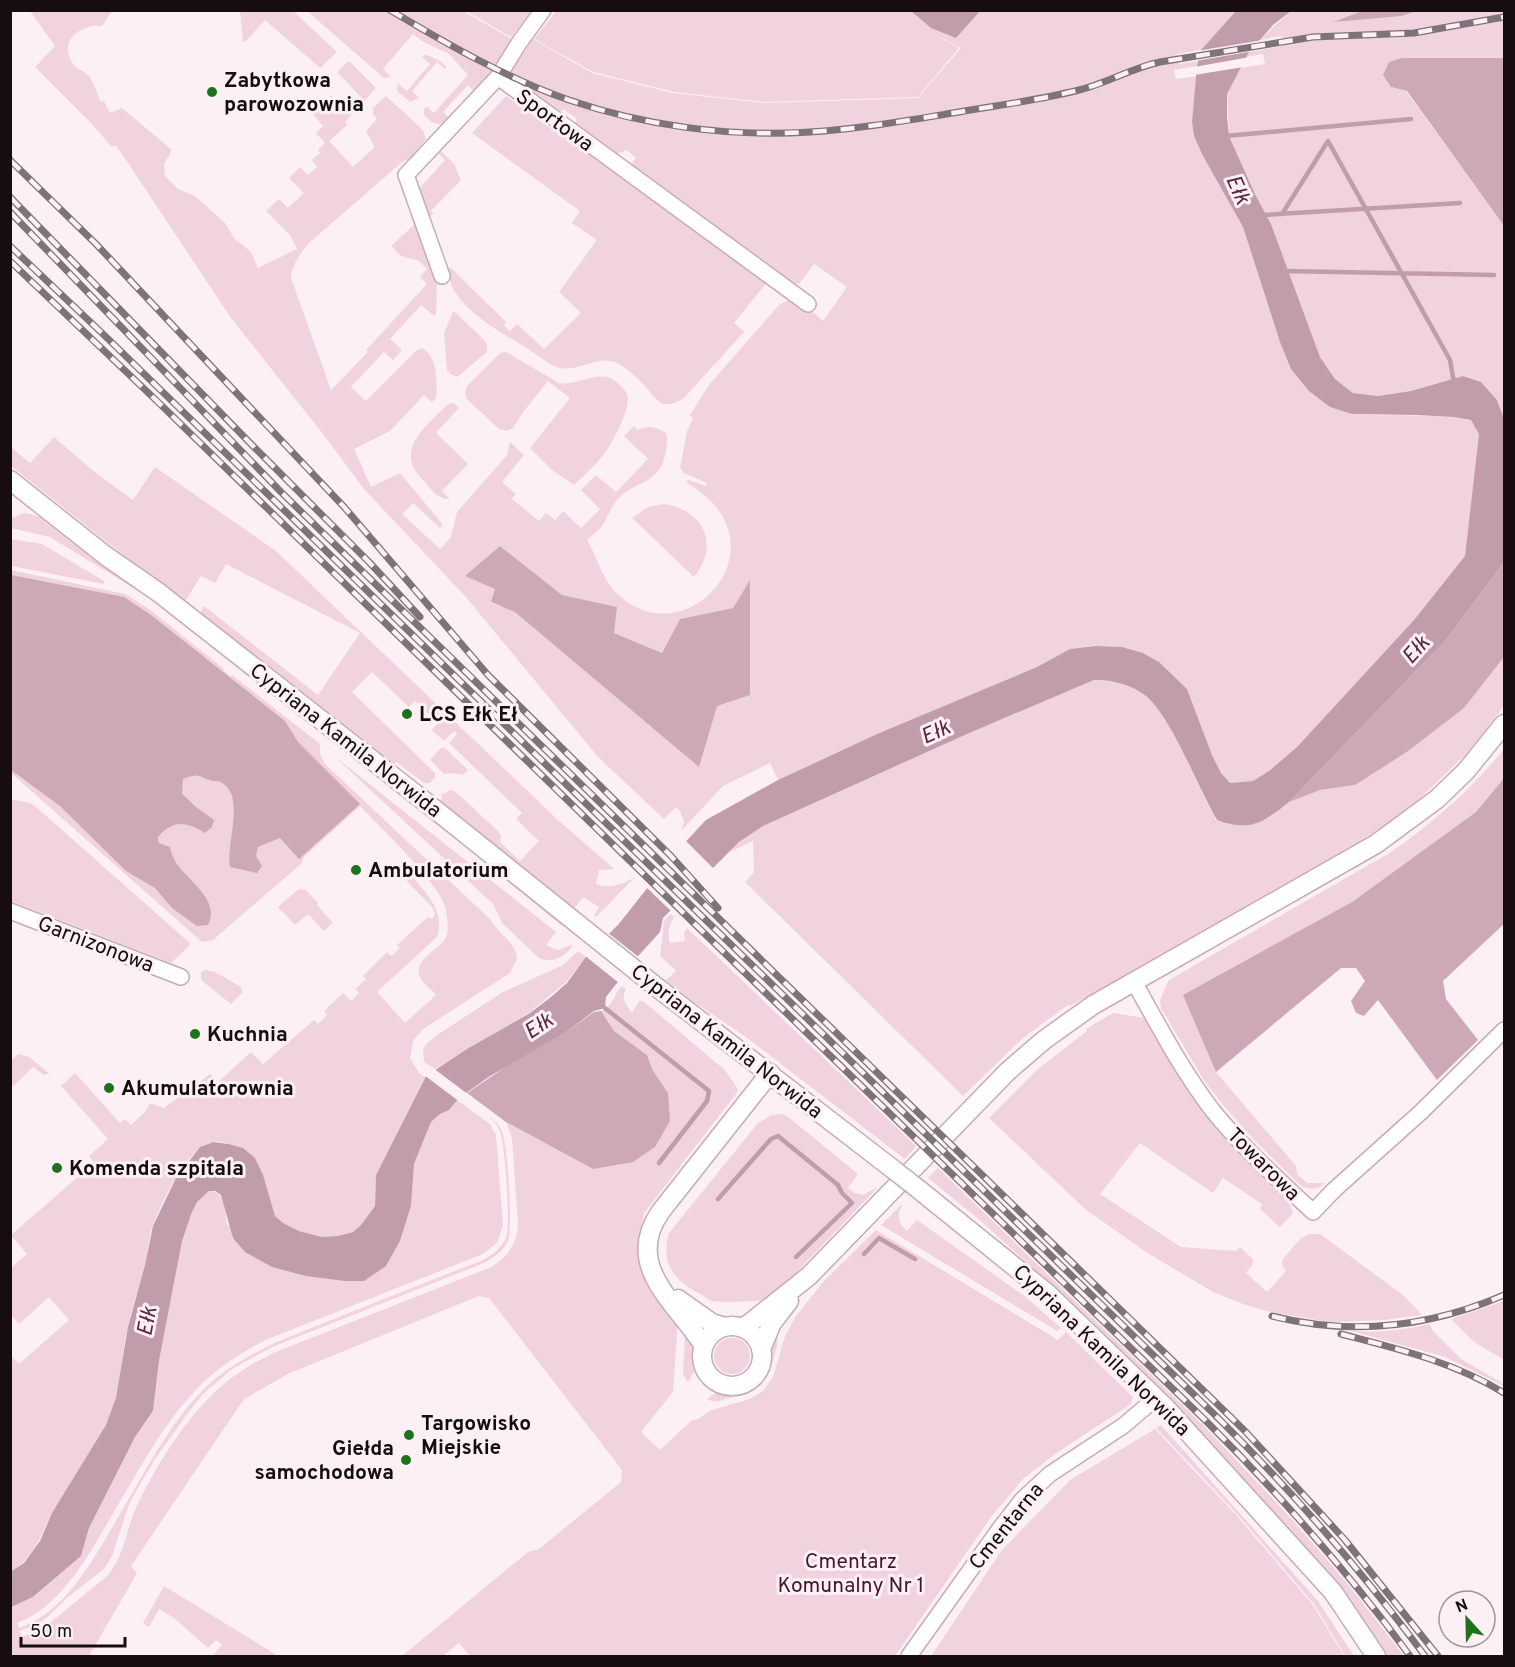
<svg xmlns="http://www.w3.org/2000/svg" width="1515" height="1667" font-family="Overpass,sans-serif">
  <style>
    .green { fill: #f0d3de; fill-rule: evenodd }
    .forest { fill: #cda8b7 }
    .water { fill: #c19cab }
    .pier { fill: #fcf0f4 }
    .lines { fill: none; stroke-linecap: round; stroke-linejoin: round }
    .stream { stroke: #c19cab; stroke-width: 4.5 }
    .minor-casing { stroke: #c7abb6; stroke-width: 18 }
    .tertiary-casing { stroke: #c7abb6; stroke-width: 21 }
    .minor { stroke: #fff; stroke-width: 15 }
    .tertiary { stroke: #fff; stroke-width: 18 }
    .rail-casing { stroke: #7e7377; stroke-width: 7 }
    .rail { stroke: #fcf0f4; stroke-width: 4.5; stroke-dasharray: 14; stroke-linecap: butt }
    .tertiary-bridge-casing { stroke: #c7abb6; stroke-width: 21; stroke-linecap: butt }
    .tertiary-bridge { stroke: #fff; stroke-width: 18 }
    .poi-dot { fill: #1e721d; stroke: #fcf0f4; stroke-width: 2 }
    .labels { text-anchor: middle; stroke-width: 6; stroke-linejoin: round; paint-order: stroke }
    .poi-label { font-size: 21px; font-weight: bold; fill: #170d11; stroke: #fcf0f4; text-anchor: start }
    .street-label { font-size: 21px; fill: #170d11; stroke: #fcf0f4 }
    .park-label { font-size: 21px; fill: #45162d; stroke: #fcf0f4 }
    .water-label { font-size: 22px; font-style: italic; fill: #59283f; stroke: #fcf0f4 }
  </style>
  <rect width="100%" height="100%" fill="#fcf0f4"/>
  <path class="green" d="M30,11H112L102,26C80,24 58,41 73,64C77,70 85,71 88,75C94,82 97,94 101,102L104,101L110,113L122,108L172,150L164,164L165,176L178,189L195,196L226,224L234,238L251,252L258,268L297,249L290,235L266,211L279,199L288,208L304,193L289,178L300,167L308,175L317,167L312,160L320,153L318,150L325,143L316,133L323,126L312,113L331,95L347,111L361,97L337,72L349,61L376,88L345,122L347,125L329,141L353,167L375,147L366,131L377,119L373,115V108L386,96L423,130L426,139L413,156L401,163L309,243C300,254 292,264 291,278L331,390L368,352L366,350L427,284L420,277L427,269L419,261L401,256L391,246L417,222L437,282L436,314L434,316L421,305L390,339L402,350L393,360L384,352L351,387L366,401L416,351L422,348C438,358 437,380 436,398L432,402L424,395L390,431L354,449L371,487L400,473L443,525L440,528L413,503L402,514L440,549L451,537L457,512L507,455L510,442L524,455L502,482L516,494L512,499L539,521L546,513L555,520L563,511L581,528L600,509L581,490L596,475L616,492L648,459L624,436L634,426L637,430C649,425 655,426 666,433C668,440 667,445 666,451C660,485 638,479 618,499C610,507 608,519 601,527C597,532 591,536 587,540C599,560 603,583 622,598C680,647 764,570 717,508C709,497 697,490 686,482L689,480L706,486L707,483L684,473L680,468L687,431L693,418L690,415L709,385L778,306C797,292 807,308 823,321L847,287L814,264L799,284L789,283L629,168L636,158L627,150L612,156L572,128L577,119L563,109L557,117L510,78V74L533,39L592,73L673,93L764,103L918,98L961,48L932,33L959,48L918,97L765,102L674,92L593,72L534,39L556,11H911L931,28L980,11H1236L1201,50L1177,54L1179,64L1198,61L1197,66L1174,70L1176,79L1197,76L1192,122L1194,136L1243,227L1280,342L1352,414C1392,417 1432,413 1471,420L1479,434L1465,556L1414,620L1297,747L1269,771L1253,781L1230,783L1221,773L1212,755L1187,689L1159,662L1143,653L1122,647L1096,646L1070,649L1037,667L877,734L778,780L770,763L723,786L681,831L684,822L680,811L676,807L664,819L598,757L465,596L364,489L323,434L231,318L116,145L112,147L89,121L35,67L55,46ZM500,546L562,595L616,607L614,633L662,653L680,619L733,608L749,582L699,767L515,611L491,603L495,589L466,576Z
    M240,11H293L337,52L320,68L265,20L246,41L243,42Z
    M307,11H463L514,40L498,66L476,93L468,85L443,112L451,119C439,127 434,125 424,115V109L426,106L434,113L468,75L449,54L422,41L413,34L383,69L391,77L384,78Z
    M466,11H532L511,37Z
    M1291,11H1365L1336,21L1402,16L1416,11H1504V58H1402L1391,87L1406,91L1504,226V419L1497,400L1481,382L1463,376L1411,391L1378,396L1353,393L1336,380L1320,357L1271,224L1255,194L1229,136L1227,94L1240,68L1265,64L1263,54L1246,57L1249,52L1283,46L1282,36L1259,40Z
    M424,55C432,56 442,61 446,67L445,69L437,62L412,91L419,98L410,102L397,91L398,84L407,91L430,64L422,57Z
    M506,96L767,282L734,323L744,332L684,398C659,414 656,396 640,381C634,375 626,368 619,364C598,353 581,372 561,368C550,366 539,356 530,350C501,332 450,307 448,270L451,268L506,322L504,325L510,331L517,324L544,349L581,313L559,292L597,240L572,223L580,211L472,133Z
    M440,150L454,164L461,180L431,211L433,213L429,218L419,189L445,160L437,152Z
    M453,312H455L484,340L487,345V352L457,377L450,374L447,370L444,333Z
    M506,352L559,383C576,386 594,372 610,378C616,381 624,388 627,394C632,407 612,444 604,454C595,466 584,475 574,485L552,470L530,448L570,398L548,381L524,411L513,428L507,431L499,429L467,399L465,394L467,386L500,353Z
    M454,403L459,408L436,433L468,464L442,491L450,499C439,500 434,492 427,485C423,480 418,475 415,470C399,444 433,420 448,404Z
    M54,437L97,474L133,500L155,467L276,551L558,820L614,869L599,870L596,884C611,889 622,885 635,877L596,917L594,916L599,907L583,897L574,909L565,903L444,807L441,801L442,793L444,794L450,790L456,792L499,832L501,836L500,842L520,861L539,841L516,819L522,813L449,743L457,734L454,731L444,741L432,730L438,723L415,701L409,707L372,672L352,692L435,773V777L430,783H424L396,762L392,767L199,615L204,606L318,695L360,633L226,564L215,583L201,576L184,603L11,466L10,446L30,463Z
    M664,504C704,510 720,545 694,577L632,518L648,507Z
    M24,513L31,514L39,517L99,564L152,597L224,654L226,658L150,598L50,537L11,528V518Z
    M11,539L42,544L104,581V584L11,566Z
    M11,570L125,594L149,609L224,669L223,670L230,676L232,675L320,744V754L325,764L491,920C498,934 516,942 517,959L510,973L423,1029L413,1041L410,1058L419,1073L425,1077L376,1175L375,1206L361,1225L353,1232L338,1236L322,1237L299,1231L283,1223L275,1216L268,1199L243,1148C233,1145 222,1140 212,1142C188,1146 161,1204 153,1225C148,1238 148,1253 145,1266C140,1286 132,1306 128,1327C122,1350 122,1376 116,1399C104,1439 76,1475 54,1510C38,1537 39,1552 11,1572L10,1355L19,1364L69,1320L49,1297L19,1324L11,1315V1268L27,1254L11,1235L94,1163L89,1156L108,1139L61,1086L75,1073L120,1123L125,1119L131,1125L146,1111L150,1103L164,1108L210,1074L218,1082L251,1052L263,1064L314,1020L318,1024L327,1015L324,1011L343,993L351,1001L359,993L355,989L366,979L363,976L387,952L391,956L400,948L397,945L428,917L431,919L435,915L433,908L405,879L414,878C428,896 445,911 437,937L377,992L405,1023L436,995C431,989 420,982 419,974C415,957 443,949 447,935C449,927 447,915 445,907C439,883 379,826 360,806L304,857L301,864L213,940L202,942L11,773Z
    M1504,657V705L1485,732L1464,756L1415,803L1386,825L1349,847L1070,1006L1068,1005L1023,1038L963,1096L745,882L754,872L753,841L730,852L739,842L763,826L967,734L1094,680C1111,679 1133,685 1146,696C1172,718 1198,788 1216,820L1269,818L1289,802L1320,790L1355,785L1464,708Z
    M441,748H445L468,770L463,775L454,773L444,774L430,760Z
    M1504,749V778L1476,812L1352,902L1184,995L1216,1072L1296,1166L1297,1174L1307,1183H1325C1317,1190 1311,1190 1301,1186L1256,1142L1224,1106L1205,1082L1161,1008L1160,1000L1169,980L1391,852C1434,822 1472,789 1504,749Z
    M334,756L556,932L546,945L558,950L571,945L572,947C563,957 553,964 539,958L503,924L493,904Z
    M389,784L555,917L562,924L561,925L471,851L387,786Z
    M11,799L30,803L36,807L191,944L171,963L11,901Z
    M300,889L306,890L318,903L317,905L333,923L324,931L308,914L295,925L278,907L296,891Z
    M671,914L674,917C669,926 667,932 670,943L685,941L684,933L687,928L916,1146L905,1159L743,1035L688,998L666,980L676,971L660,956L664,921Z
    M578,951L586,957L566,982L530,1012L435,1069L424,1062L423,1050L426,1044L437,1035L503,992L563,965Z
    M205,970L215,972L241,987L242,993L231,1004L201,980V972Z
    M622,986L626,989C621,999 626,1005 632,1013L639,1001H643L725,1070L738,1089L736,1094L644,1213L638,1251L643,1275L655,1296L678,1320L673,1392L641,1432L660,1450L691,1421L700,1418L709,1411L750,1399L763,1391L773,1377L785,1336L796,1316L824,1281L876,1230L1058,1340L1066,1332L1133,1397L1131,1404L1055,1454L1023,1479L991,1517L895,1656H470L459,1643L443,1656H402L528,1552L539,1549L621,1482L622,1470L489,1298L479,1296L290,1373L244,1399L131,1566L137,1573L89,1656H11L10,1607L34,1597L81,1556L89,1528L135,1437L153,1412L159,1361L182,1241L192,1212L197,1202L209,1191C226,1191 225,1211 227,1225L386,1266L400,1241L411,1206L414,1164L431,1122L440,1114L449,1110L457,1100L490,1124L496,1135L503,1225L497,1243L483,1254L268,1339C242,1352 218,1367 198,1388C163,1423 139,1470 114,1512C90,1552 63,1606 17,1623L19,1628C66,1613 95,1556 119,1516C144,1474 167,1427 202,1391C241,1352 294,1335 344,1315C391,1296 437,1278 483,1260C493,1254 502,1248 506,1237C511,1225 505,1150 501,1135C499,1126 494,1121 488,1116C493,1120 498,1123 501,1129C508,1141 513,1229 508,1241C503,1252 494,1257 484,1263L272,1347L232,1369L203,1394L188,1413L157,1456L140,1484L129,1504L112,1556L104,1569L68,1597L50,1615L39,1623L20,1631L22,1637L45,1627L106,1577C124,1558 125,1533 135,1510C152,1472 182,1424 212,1395C230,1377 251,1364 273,1353L489,1268C507,1258 516,1246 518,1225L512,1138L506,1122L593,1169L668,1093L652,1069L647,1055L614,1031L601,1011C612,1008 614,994 622,986Z
    M1113,1013L1145,1018C1173,1069 1203,1117 1244,1158C1257,1171 1290,1195 1293,1213L1280,1227L1260,1209L1262,1204L1223,1178L1213,1193L1140,1143L1100,1194L1181,1247L1236,1251L1240,1247L1253,1259V1264L1246,1273L1267,1292L1286,1271L1282,1264L1283,1259L1300,1239L1309,1234H1320L1403,1295L1422,1315L1384,1320L1328,1322L1266,1311L1243,1304L1213,1292L1146,1252L1085,1209L989,1118L1038,1069L1087,1031L1086,1029Z
    M18,1054L29,1057L49,1073L44,1075L33,1067L11,1088V1061Z
    M782,1114L787,1116L858,1174L848,1188L855,1193L863,1195L878,1187L796,1273L766,1299L760,1301C745,1301 728,1303 712,1301C707,1300 705,1296 700,1294C674,1280 660,1264 669,1233L758,1123L772,1115Z
    M938,1168L1204,1426L1288,1515L1347,1583L1404,1656H1384L1148,1380L1058,1291L982,1222L928,1178Z
    M901,1205L902,1206C896,1216 899,1223 907,1231L917,1220L1027,1298L1061,1328L1057,1331L881,1225Z
    M1504,1301V1360L1474,1342L1451,1319Z
    M1430,1324L1432,1330L1461,1359L1504,1384V1386L1445,1357L1351,1331C1378,1333 1403,1330 1430,1324Z
    M775,1330C783,1341 769,1376 759,1385C751,1393 740,1395 729,1398C721,1400 715,1404 707,1399C725,1382 749,1401 764,1371C768,1363 766,1356 768,1348C769,1342 773,1336 775,1330Z
    M685,1334C696,1351 701,1363 688,1382L683,1374Z
    M714 1356a18 18 0 1 1 36 0a18 18 0 1 1-36 0Z
    M1161,1425L1318,1601L1354,1656H1345L1314,1604L1238,1515L1156,1428Z
    M1155,1429L1237,1516L1313,1605L1344,1656H931L1002,1550L1070,1480Z
    M164,1586L275,1654L274,1656H217L214,1654L222,1645L216,1640L208,1648L174,1618L159,1609L149,1627L143,1623Z"/>
  <path class="forest" d="M1365,10H1416V11L1402,16L1333,22Z
    M1402,58H1504V226L1407,91L1391,87L1383,75L1389,62Z
    M500,546L562,595L617,607L614,633L662,653L680,619L733,608L750,580V695L717,706L699,767L515,612L491,602L495,589L465,576Z
    M1504,562V657L1464,708L1408,751L1355,785L1320,790L1289,802L1446,640Z
    M11,575L124,597L151,615L285,721L298,742L360,804L299,859L280,838L258,847L256,856L262,866L257,873L230,867C225,847 246,796 222,783C220,781 216,781 213,781C197,777 201,772 183,779L182,794L196,807L214,820L212,827L205,833C187,822 174,819 158,837L159,843L170,847C171,852 173,857 175,861C187,881 221,899 208,925L197,926L172,908L155,888L126,871L60,806L11,770Z
    M1504,778V924L1443,981L1446,999L1478,1040L1437,1080L1378,1000L1364,1016L1356,1013L1351,1001L1365,981L1356,968H1341L1216,1072L1183,995L1352,902L1476,812Z
    M601,1011L614,1031L647,1055L652,1069L668,1093L670,1121L655,1147L633,1162L593,1169L506,1122L467,1093L514,1061L566,1032L594,1012Z"/>
  <path class="water" d="M911,11H980L956,38L931,28Z
    M1236,11H1291L1273,25L1249,52L1227,94V118L1229,136L1255,194L1271,224L1320,357L1335,379L1353,393L1378,396L1411,391L1463,376L1481,382L1497,400L1504,419V562L1446,640L1289,802C1263,823 1250,832 1217,820C1198,788 1172,718 1146,696C1133,685 1110,679 1094,680L967,734L763,826L739,842L663,918L660,932L639,955L606,997L605,1008L594,1011L566,1032L490,1076L459,1098L449,1110L440,1114L431,1122L414,1164L411,1206L400,1241L386,1266L364,1281H345L306,1276L272,1267L245,1252L233,1238L221,1195L215,1191H209L197,1202L192,1212L182,1241L159,1361L153,1411L135,1437L89,1528L81,1556L33,1597L11,1607L10,1572L24,1563L40,1541L52,1513L106,1425L116,1398L128,1327L145,1265L153,1226L176,1178L200,1147L213,1142L229,1144L243,1148L255,1158L263,1175L275,1216L283,1223L299,1231L322,1237L338,1236L353,1232L361,1225L375,1206L376,1175L426,1076L467,1049L530,1013L551,997L567,983L588,954L618,925L675,853L706,820L778,780L877,734L1037,667L1070,649L1096,646L1122,647L1143,653L1159,662L1187,689L1212,755L1221,773L1230,783L1253,781L1269,771L1297,747L1414,620L1465,556L1479,434L1471,420L1453,417L1417,415L1352,414L1330,407L1309,391L1291,369L1280,342L1243,227L1202,154L1194,136L1192,122L1197,66L1201,50Z"/>
  <path class="pier" d="M1263,40L1254,51L1195,61L1197,51Z
    M1250,57L1244,67L1194,75V67Z
    M684,839L715,870L673,913L644,885Z
    M607,932L640,958L619,983L584,955Z
    M433,1068L469,1095L460,1102L424,1075Z"/>
  <g class="lines">
    <path class="stream" d="M1226,136L1411,119
      M1282,214L1328,141L1450,360L1454,383
      M1262,215L1460,203
      M1284,271L1494,275
      M605,1008L709,1091L707,1101L659,1163
      M718,1199L771,1139L778,1136L838,1185L842,1193L852,1203L796,1257
      M864,1254L879,1238L915,1259"/>
    <defs>
      <path id="minor" d="M498,77L808,304
        M442,276L406,175L498,77L519,43L543,10
        M10,911L181,977
        M1134,982C1159,1026 1182,1071 1213,1111C1243,1148 1279,1180 1313,1212L1334,1190L1421,1112L1504,1030
        M909,1656L1001,1527L1022,1500L1050,1474L1123,1426L1156,1398"/>
      <path id="tertiary" d="M10,480L106,556L158,592L427,803L654,985L894,1170
        M917,1188L1047,1293L1166,1408L1333,1592L1376,1656
        M678,1299L712,1323L725,1327
        M702 1356a30 30 0 1 1 60 0a30 30 0 1 1-60 0Z
        M742,1328L750,1323L809,1276L1007,1072L1044,1040L1093,1005L1376,844L1437,799L1466,771L1504,724
        M704,1346C677,1303 622,1266 661,1211L770,1073
        M761,1349L772,1323L789,1301"/>
    </defs>
    <use href="#minor" class="minor-casing"/>
    <use href="#tertiary" class="tertiary-casing"/>
    <use href="#minor" class="minor"/>
    <use href="#tertiary" class="tertiary"/>
    <defs>
      <path id="rail" d="M390,10C447,44 506,78 569,100C645,126 729,137 810,132C860,129 909,120 959,112C999,105 1040,100 1079,90C1107,83 1132,68 1160,62L1313,37L1414,33L1504,17
        M10,160L96,244L345,508L488,675L671,856L718,908
        M10,197L251,444L369,562L420,617
        M10,212L281,492L1245,1431L1345,1540L1438,1656
        M10,246L103,334L1216,1416C1292,1491 1362,1571 1425,1656
        M10,261L159,403L1207,1422C1280,1495 1349,1573 1410,1656
        M1272,1316C1351,1336 1430,1327 1504,1295
        M1341,1334C1398,1349 1454,1362 1504,1393"/>
    </defs>
    <use href="#rail" class="rail-casing"/>
    <use href="#rail" class="rail"/>
    <defs>
      <path id="tertiary-bridge" d="M894,1170L917,1188"/>
    </defs>
    <use href="#tertiary-bridge" class="tertiary-bridge-casing"/>
    <use href="#tertiary-bridge" class="tertiary-bridge"/>
  </g>
  <g class="poi-dot">
    <circle cx="212" cy="92" r="6"/>
    <circle cx="407" cy="714" r="6"/>
    <circle cx="356" cy="870" r="6"/>
    <circle cx="195" cy="1034" r="6"/>
    <circle cx="109" cy="1088" r="6"/>
    <circle cx="57" cy="1168" r="6"/>
    <circle cx="409" cy="1435" r="6"/>
    <circle cx="406" cy="1460" r="6"/>
  </g>
  <g class="labels">
    <g class="poi-label">
      <text x="224" y="87">Zabytkowa<tspan x="224" dy="24">parowozownia</tspan></text>
      <text x="419" y="721">LCS Ełk Eł</text>
      <text x="368" y="877">Ambulatorium</text>
      <text x="207" y="1041">Kuchnia</text>
      <text x="121" y="1095">Akumulatorownia</text>
      <text x="69" y="1175">Komenda szpitala</text>
      <text x="421" y="1430">Targowisko<tspan x="421" dy="24">Miejskie</tspan></text>
      <text x="394" y="1455" text-anchor="end">Giełda<tspan x="394" dy="24">samochodowa</tspan></text>
    </g>
    <g class="street-label">
      <text transform="translate(555 120) rotate(36)" y="7">Sportowa</text>
      <text transform="translate(346 740) rotate(38)" y="7">Cypriana Kamila Norwida</text>
      <text transform="translate(96 944) rotate(21)" y="7">Garnizonowa</text>
      <text transform="translate(727 1041) rotate(38)" y="7">Cypriana Kamila Norwida</text>
      <text transform="translate(1264 1164) rotate(45)" y="7">Towarowa</text>
      <text transform="translate(1102 1350) rotate(44)" y="7">Cypriana Kamila Norwida</text>
      <text transform="translate(1006 1526) rotate(-51)" y="7">Cmentarna</text>
    </g>
    <g class="park-label">
      <text x="851" y="1568">Cmentarz<tspan x="851" dy="24">Komunalny Nr 1</tspan></text>
    </g>
    <g class="water-label">
      <text transform="translate(1239 189) rotate(66)" y="8">Ełk</text>
      <text transform="translate(1415 649) rotate(-48)" y="8">Ełk</text>
      <text transform="translate(935 731) rotate(-24)" y="8">Ełk</text>
      <text transform="translate(538 1025) rotate(-33)" y="8">Ełk</text>
      <text transform="translate(146 1321) rotate(-79)" y="8">Ełk</text>
    </g>
  </g>
  <rect width="1515" height="1667" fill="none" stroke="#170d11" stroke-width="24"/>
  <g transform="translate(1467 1619) rotate(338)"><circle r="28" fill="#fcf0f4" stroke="#a09599" stroke-width="1.5"/>
  <path d="M0-4.5L10 22L0 15L-10 22Z" fill="#1e721d"/>
  <text y="-9" font-size="16" font-weight="bold" text-anchor="middle" fill="#170d11">N</text>
  </g>
  <path d="M21 1637v9h104v-9" fill="none" stroke="#170d11" stroke-width="3"/>
  <text x="30" y="1637" font-size="18" fill="#170d11" stroke="#fcf0f4" stroke-width="4.5" paint-order="stroke">50 m</text>
</svg>
